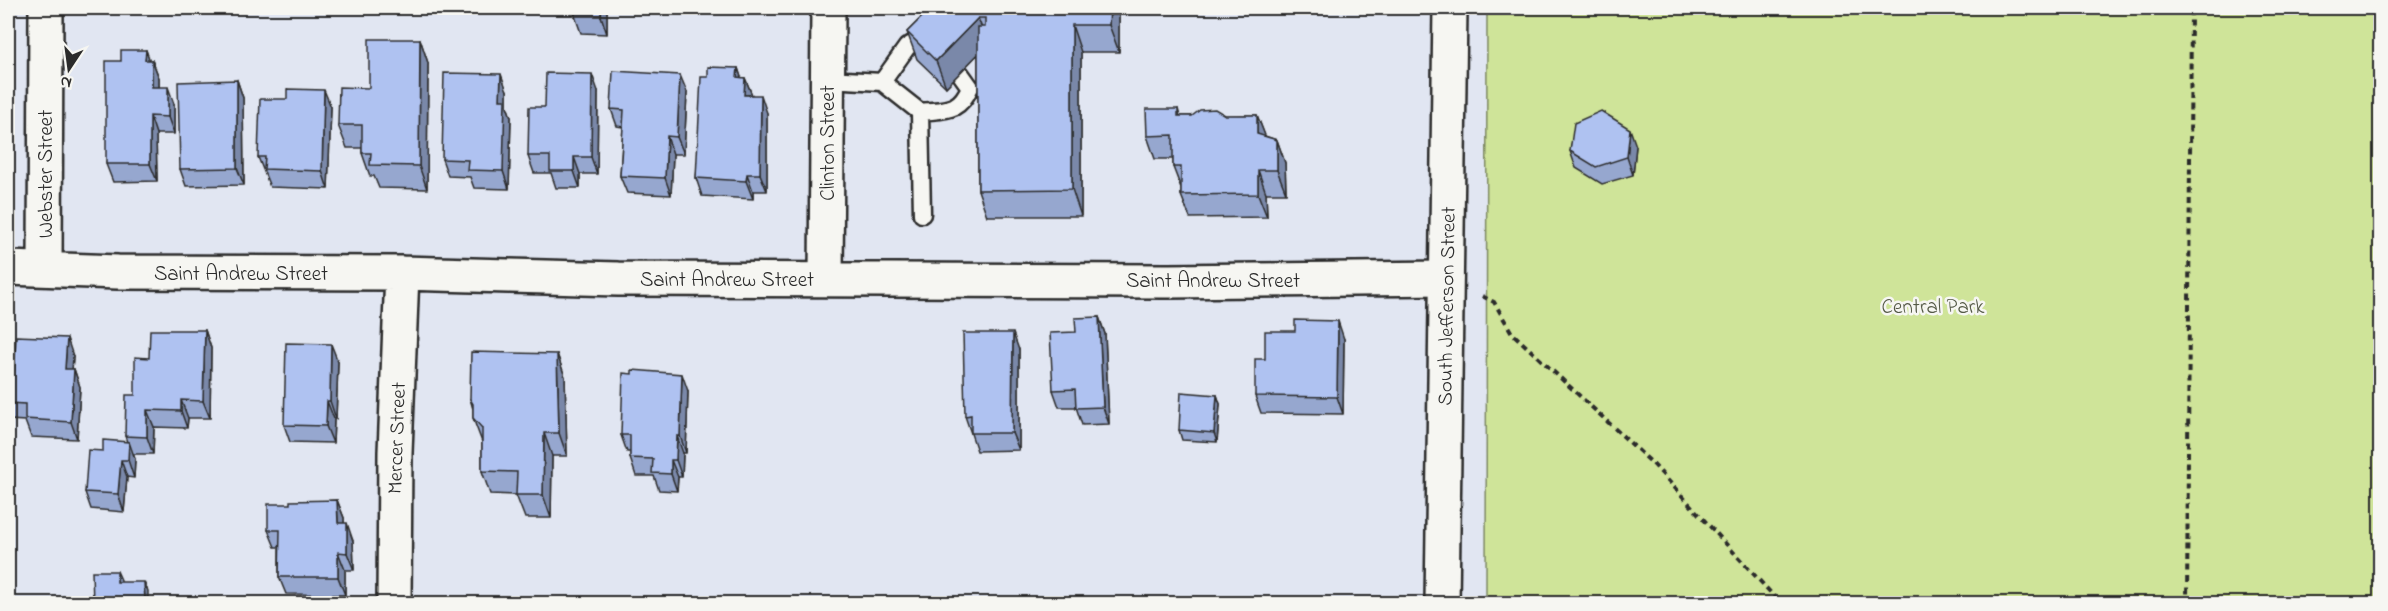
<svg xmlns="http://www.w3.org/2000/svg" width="2388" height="611" font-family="'Indie Flower',sans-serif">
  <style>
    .green { fill: #cfe499; stroke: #7d8862; stroke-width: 1.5 }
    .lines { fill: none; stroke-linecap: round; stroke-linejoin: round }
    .lane-casing { stroke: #2b2b2b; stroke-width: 21 }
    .street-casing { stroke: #2b2b2b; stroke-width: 38 }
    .secondary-casing { stroke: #2b2b2b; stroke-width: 38 }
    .path { stroke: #2b2b2b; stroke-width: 4; stroke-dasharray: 6 4.5; stroke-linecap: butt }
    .lane { stroke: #f6f6f2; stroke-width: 16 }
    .street { stroke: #f6f6f2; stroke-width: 33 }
    .secondary { stroke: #f6f6f2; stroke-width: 33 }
    .wall { fill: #96a7cf; stroke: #2b2b2b; stroke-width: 1.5 }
    .shaded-wall { fill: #7a88a9; stroke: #2b2b2b; stroke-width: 1.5 }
    .building { fill: #afc2f1; stroke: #2b2b2b; stroke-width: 1.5 }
    .labels { text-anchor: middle; stroke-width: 5; stroke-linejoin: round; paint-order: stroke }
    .street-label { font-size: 21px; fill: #2b2b2b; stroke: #f6f6f2 }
    .park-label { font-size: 21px; fill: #545946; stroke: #f6f6f2 }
  </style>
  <rect width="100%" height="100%" fill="#e1e6f2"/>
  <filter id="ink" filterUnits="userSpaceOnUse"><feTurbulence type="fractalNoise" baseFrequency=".0167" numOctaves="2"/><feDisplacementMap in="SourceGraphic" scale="12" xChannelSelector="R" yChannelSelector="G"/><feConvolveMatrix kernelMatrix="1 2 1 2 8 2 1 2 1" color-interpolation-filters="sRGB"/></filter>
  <g filter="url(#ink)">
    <path class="green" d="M1487,8H2380V603H1486Z"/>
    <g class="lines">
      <defs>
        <path id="lane" d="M827,79L882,82L920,112L922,214
          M882,82L907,47L917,41L930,44
          M920,112C945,109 959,113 970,87L960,73"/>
        <path id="street" d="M8,268L118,272L402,273L618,279L1169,281L1446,278
          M45,269L46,8
          M826,279L828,8
          M394,604L395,452L402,273"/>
        <path id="secondary" d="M1442,604L1450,8"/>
      </defs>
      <use href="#lane" class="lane-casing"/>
      <use href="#street" class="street-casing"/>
      <use href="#secondary" class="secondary-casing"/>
      <path class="path" d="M1482,296L1494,302L1512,333L1653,464L1781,604
        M2187,604L2191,8"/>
      <use href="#lane" class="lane"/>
      <use href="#street" class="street"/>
      <use href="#secondary" class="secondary"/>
    </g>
    <path class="wall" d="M137,8H176V12L138,11Z
      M575,8H607V34L581,33L575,16Z
      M931,8L1119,12V52H1081V216H987L978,190V54L946,87L917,59L907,32Z
      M420,39L428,63L427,189L379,188L374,176H370L362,153V148H347L338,125L369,88Z
      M146,50L149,60H152L159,78V87L174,104V134H156L157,181L113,182L106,164L121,61Z
      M738,68L741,78H745L752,95L767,113V191H753V199L702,196L696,178L708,77Z
      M237,80L243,98L244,185L186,186L180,169Z
      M507,91V106L511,117L509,189L474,188L470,177L448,176L442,159Z
      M598,91L597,174H580V188H556L551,173H534L528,156L545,107Z
      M687,92L684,154H673L671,195L627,193L620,176L623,127L617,126L611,109Z
      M331,107L328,189L270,187L258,157Z
      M1178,109L1180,116L1257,115L1265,136L1277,140L1285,163L1286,193H1266L1267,217L1190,218L1181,195V188L1173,167V159H1155L1147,136Z
      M1636,146L1633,175L1602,184L1576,168L1570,151Z
      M1099,317L1105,334L1109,424L1082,425L1076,407H1059L1053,390L1076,332Z
      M205,330L211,348L210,418H188L187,428L154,427L153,454H133L135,459L134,478L127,477L124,512L91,509L85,492L103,451L127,442L125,436L135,395L149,358Z
      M1295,331L1344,339L1343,414L1261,413L1255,396L1265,359Z
      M1019,350V450L977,451L965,416Z
      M557,354L565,377L567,456H552L551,518H525L516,495L490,494L482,471V442L473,418V409L470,399Z
      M73,356L72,369H74L80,387L77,439L31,437L25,421L9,420L8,416V369L14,370Z
      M338,362L336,419H334L333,443L290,442L284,425Z
      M688,391L686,453H683L682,477H678L677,491L659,490L654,476H636L630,458V452H627L621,435Z
      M1217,395L1220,404L1217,442L1182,440L1179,430Z
      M337,500L344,518V523L353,541L354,570H345V595L286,594L279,577V547H275L268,530L290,504Z"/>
    <path class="shaded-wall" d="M601,8H607V34L601,16Z
      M1110,8H1118L1119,12V52L1109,25Z
      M978,18L988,44L946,87L936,61Z
      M1072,25L1081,52V216L1072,189Z
      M420,39L428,63L427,189L419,166Z
      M146,50L152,67L145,60Z
      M152,60L159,78V104L152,87Z
      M738,68L744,86L737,77Z
      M501,74L507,91V106L511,117L509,189L503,171L500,100Z
      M592,74L598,91L597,174L591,157Z
      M680,75L687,92L684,154L677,137Z
      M745,78L752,95H744Z
      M237,80L243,98L244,185L237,168Z
      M168,87L174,104V134L168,117Z
      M324,90L331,107L328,189L322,171Z
      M761,95L767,113V191L760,174Z
      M1257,115L1266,138L1257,134Z
      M150,116L156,134L157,181L150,164Z
      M1630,129L1636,146L1633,175L1627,157Z
      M667,136L673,154L671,195L665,178Z
      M1277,140L1285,163L1286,193L1277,170Z
      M574,157L580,174V188L574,171Z
      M1258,170L1266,193L1267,217L1258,194Z
      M747,174L753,191V199L746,181Z
      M1099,317L1105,334L1109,424L1103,407Z
      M1338,321L1344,339L1343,414L1337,397Z
      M205,330L211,348L210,418L203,401Z
      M1013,333L1019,350V450L1012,433Z
      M67,338L73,356L71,386L65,369Z
      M331,344L338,362L336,419L330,401Z
      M557,354L565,377L567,456L559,433Z
      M74,369L80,387L77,439L71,422Z
      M682,374L688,391L686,453L680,436Z
      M1217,395L1220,404L1217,442L1214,433Z
      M181,400L188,418L187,428L181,411Z
      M327,401L334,419L333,443L326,426Z
      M147,410L154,427L153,454L147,437Z
      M544,433L552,456L551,518L543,495Z
      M677,436L683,453L682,477L676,460Z
      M129,442L135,459L134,478L128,460Z
      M121,460L127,477L124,512L118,494Z
      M671,460L678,477L677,491L671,474Z
      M337,500L344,518V540L338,523Z
      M347,523L353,541L354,570L347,553Z
      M338,552L345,570V595L338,577Z
      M117,571L121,580L120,591L117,582Z
      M144,582L148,591V603H145Z"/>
    <path class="building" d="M575,8H601V16H575Z
      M931,8H1110L1109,25H1072V189L978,190V27H985V18H978L936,61L907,32Z
      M369,39H420L419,166L370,165L371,153H362V125H338L339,87L369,88Z
      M121,50H146L145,60H152V87H168V117L150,116V164H106V61H121Z
      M708,67L738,68L737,77L745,78L744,95H761L760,174H747L746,181L696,178L701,77H708Z
      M613,71L680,75L677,137L667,136L665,178L620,176L624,110L611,109Z
      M444,73L501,74L500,100H505L503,171L467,170L468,160L442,159Z
      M546,73L592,74L591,157H574V171H550V156H528L529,107H545Z
      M237,80V168L180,169L178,82Z
      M287,89L324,90L322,171L264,169L265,157H258L260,99H287Z
      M1146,109H1178V116H1192L1200,110L1215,109L1225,115H1257V134L1277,140V170H1258V194L1181,195V167H1173V135L1147,136Z
      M1601,111L1630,129L1627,157L1596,167L1570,151L1574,123Z
      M1099,317L1103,407L1076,408L1075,389L1053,390L1050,333L1076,332L1075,318Z
      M1295,320L1338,321L1337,397L1255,396V359H1265V331H1295Z
      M150,330H205L203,401L181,400V411L147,410V437L125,436L126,395H135V357L149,358Z
      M963,333H1013L1012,433H971V415L965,416Z
      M16,336L67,338L65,369H74L71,422L25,419V404L8,403V369L14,370Z
      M286,343L331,344L330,401H327L326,426L284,425Z
      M471,352L557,354L559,433H544L543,495H516L517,472L482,471V428L473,418V404L470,399Z
      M632,370L682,374L680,436H677L676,460H671V474L652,473L653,459L630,458V435H621L623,373L632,374Z
      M1181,392L1217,395L1214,433L1179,430Z
      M103,440L129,442L128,460H121L118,494L85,492L88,450L103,451Z
      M337,500L338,523H347V553L338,552V577H279L280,530H268V504H290V501Z
      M92,571H117V582H144L145,603H93Z"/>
  </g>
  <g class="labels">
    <g class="street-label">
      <text transform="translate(827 143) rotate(-90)" y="7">Clinton Street</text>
      <text transform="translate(45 174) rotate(-90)" y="7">Webster Street</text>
      <text x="241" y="280">Saint Andrew Street</text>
      <text x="727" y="286">Saint Andrew Street</text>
      <text x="1213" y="287">Saint Andrew Street</text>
      <text transform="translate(1446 306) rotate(-89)" y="7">South Jefferson Street</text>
      <text transform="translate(396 438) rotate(-88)" y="7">Mercer Street</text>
    </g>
    <g class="park-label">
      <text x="1933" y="313">Central Park</text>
    </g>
  </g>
  <rect width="2388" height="611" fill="none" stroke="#f6f6f2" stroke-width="30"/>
  <rect x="15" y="15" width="2358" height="581" fill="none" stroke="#2b2b2b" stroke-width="2" filter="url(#ink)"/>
  <g transform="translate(69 69) rotate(193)" stroke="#f6f6f2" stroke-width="4.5" paint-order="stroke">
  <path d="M0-4.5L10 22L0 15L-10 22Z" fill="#2b2b2b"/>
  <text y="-9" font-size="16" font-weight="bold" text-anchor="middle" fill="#2b2b2b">N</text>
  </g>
</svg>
